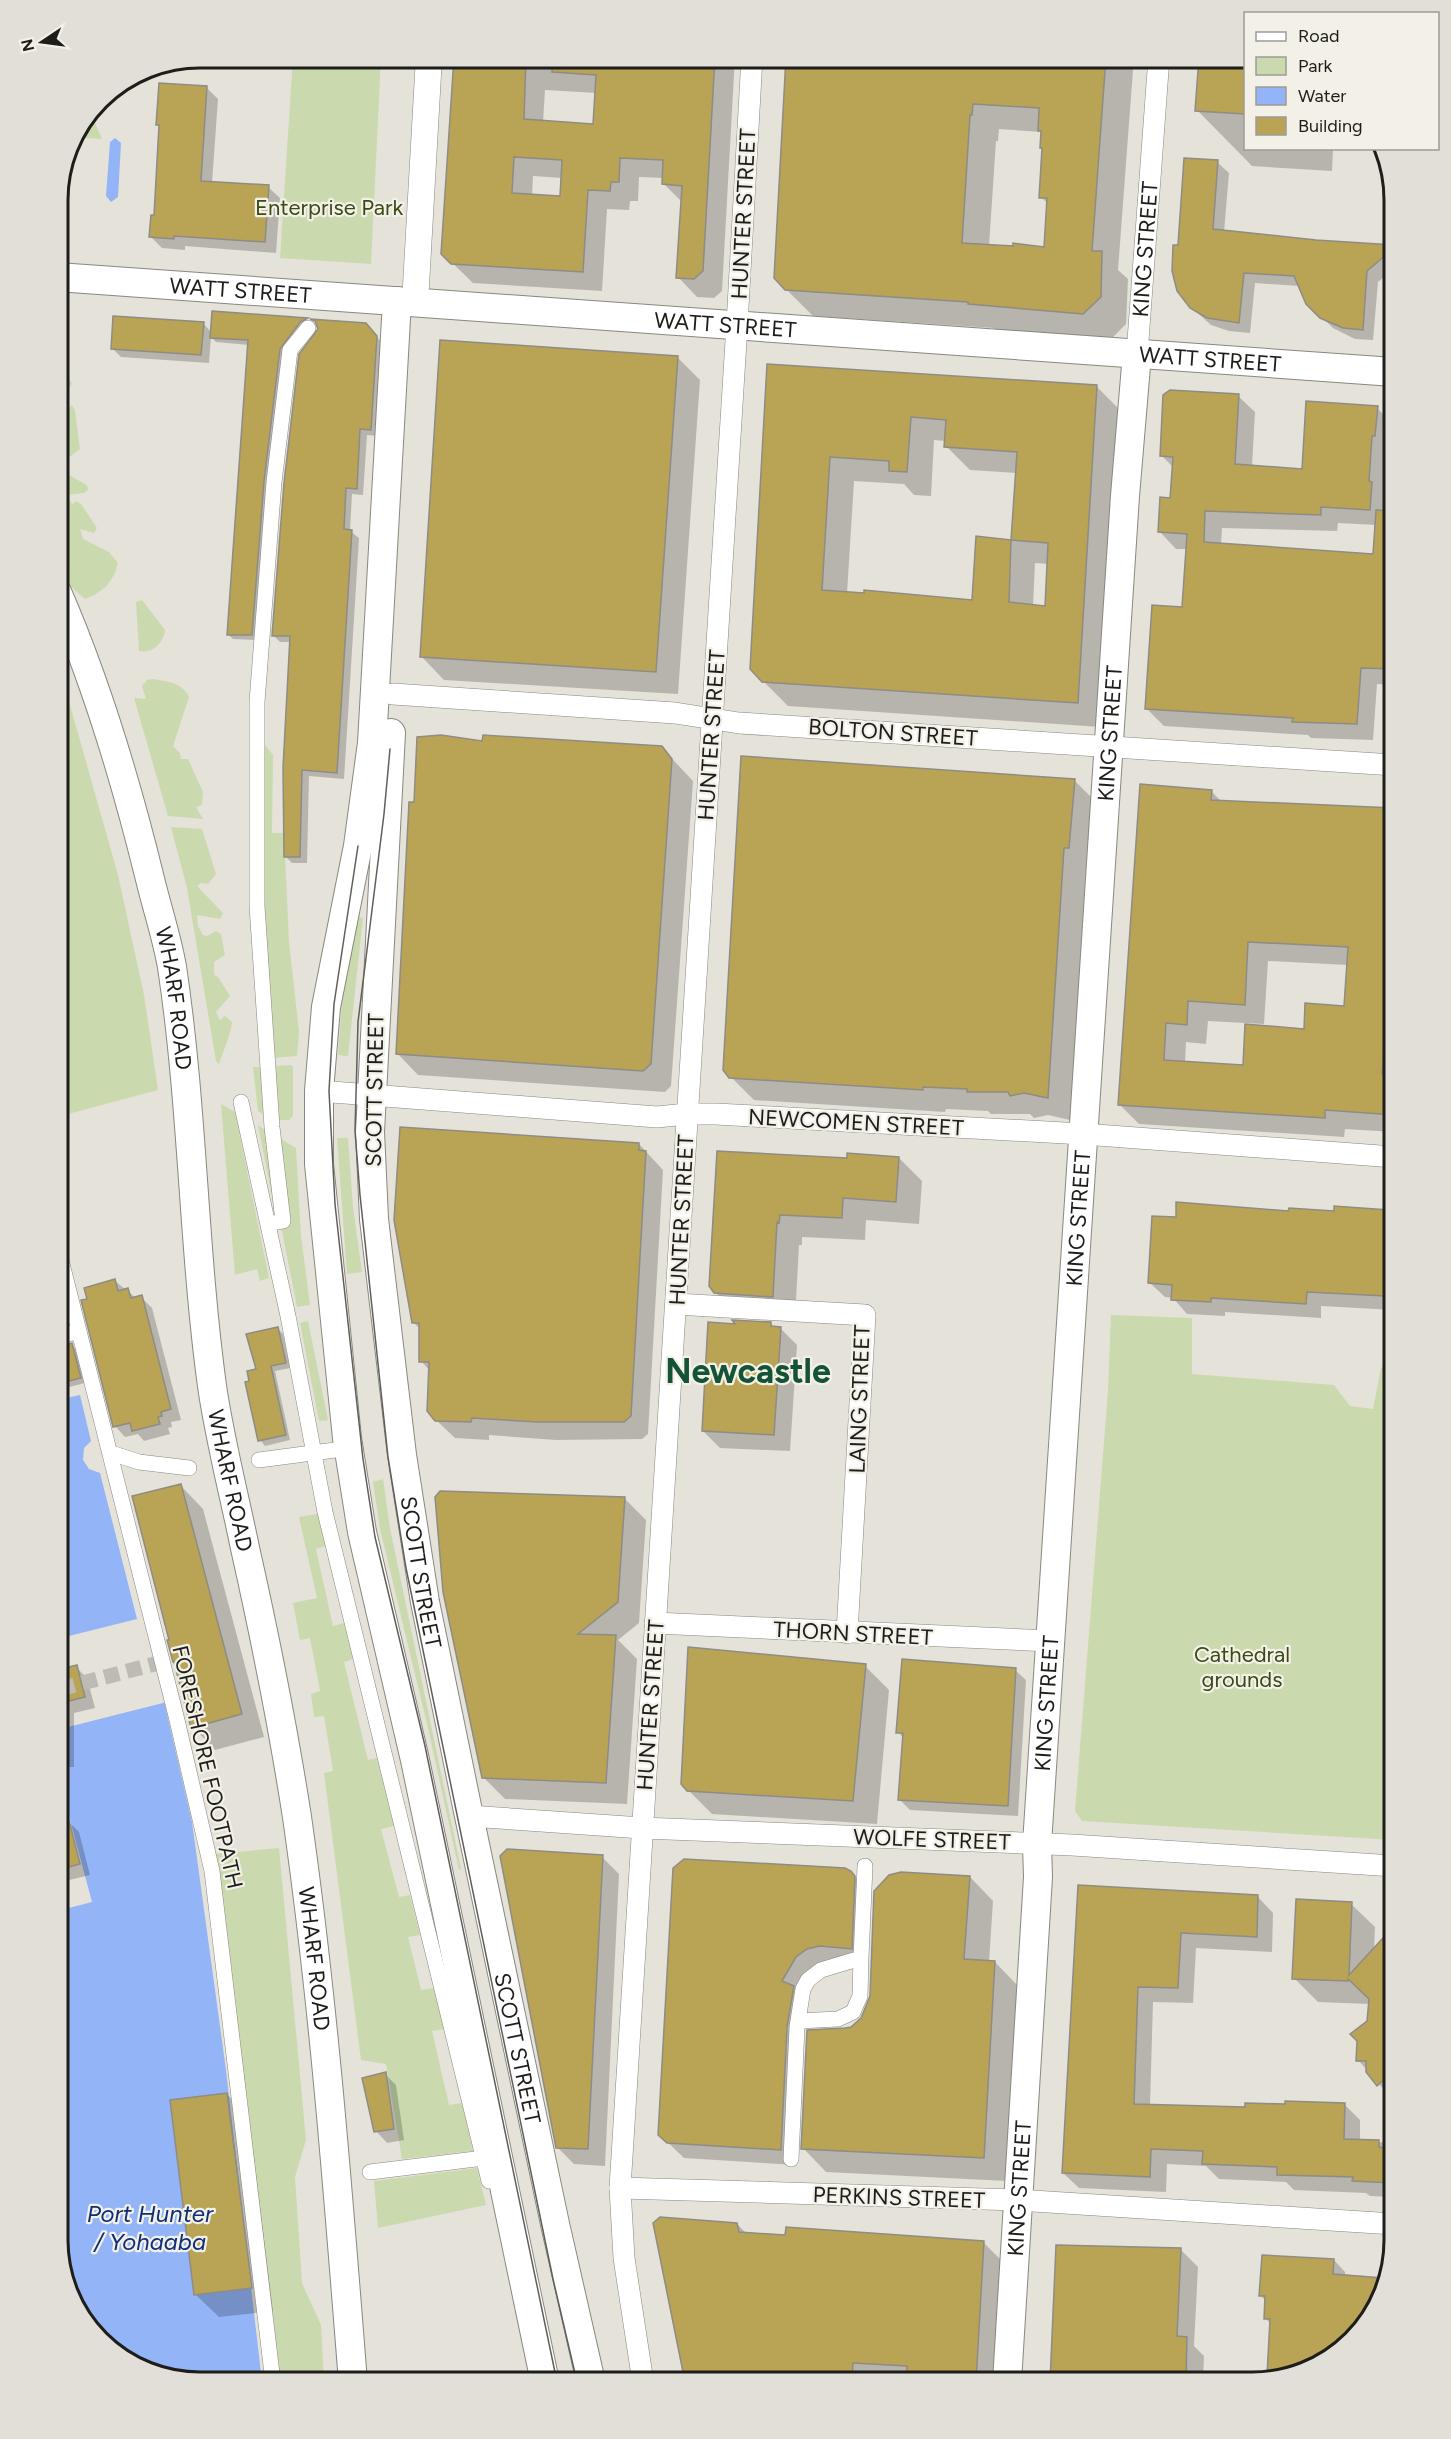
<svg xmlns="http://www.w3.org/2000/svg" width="1451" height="2439" font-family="Figtree,sans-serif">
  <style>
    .green { fill: #cadaae }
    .water { fill: #93b4f6 }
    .pier { fill: #e5e2d9 }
    .shadow { fill: #0003; fill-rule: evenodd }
    .building { fill: #b9a355; stroke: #8e8c84; stroke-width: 1.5; fill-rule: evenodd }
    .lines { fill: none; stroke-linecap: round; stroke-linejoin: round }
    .pedestrian-tunnel { stroke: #bdbbb3; stroke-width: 15; stroke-dasharray: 15 8; stroke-linecap: butt }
    .pedestrian-casing { stroke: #89877f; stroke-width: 16 }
    .minor-casing { stroke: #89877f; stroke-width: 22 }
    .tertiary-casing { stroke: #89877f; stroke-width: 27 }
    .secondary-casing { stroke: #89877f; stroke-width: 30 }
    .pedestrian { stroke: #fff; stroke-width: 15 }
    .minor { stroke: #fff; stroke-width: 21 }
    .tertiary { stroke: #fff; stroke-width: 26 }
    .secondary { stroke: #fff; stroke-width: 28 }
    .tram { stroke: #605e59; stroke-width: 1.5 }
    .labels { text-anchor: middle; stroke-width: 4.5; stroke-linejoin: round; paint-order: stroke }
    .park-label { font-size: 22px; fill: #3a4a15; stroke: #f2f0e7 }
    .street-label { font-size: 22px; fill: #1e1d1a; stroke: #f2f0e7 }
    .water-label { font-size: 24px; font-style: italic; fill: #0e2e77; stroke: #f2f0e7 }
    .town-label { font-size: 34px; font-weight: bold; fill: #145336; stroke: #f2f0e7 }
    .rim { fill: none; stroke: #1e1d1a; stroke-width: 3 }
  </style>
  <rect width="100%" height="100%" fill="#e5e2d9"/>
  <path class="green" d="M293,57H381L371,264L280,258Z
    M90,112L102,139L73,137Z
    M57,354L72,384L68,389L57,383Z
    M72,405L75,411L80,449L71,456L61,459L65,473L87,485L88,490L84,493L68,495L71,503L73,504L76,501L81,504L97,528L94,533L80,529L83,539L109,552L118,563C113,583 103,592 85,599L68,584L57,559V428L66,410Z
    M142,600L165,630C164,643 152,654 139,651L136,602Z
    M57,659L118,875L144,995L158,1090L57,1117Z
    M153,679C169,682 181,682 189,697L173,746L180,753L181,759H188L203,792L202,805L196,807L203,819L168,816L134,698L146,699L142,686L147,680Z
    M262,741L273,755L272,833H284L289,942L299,1032L297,1056L273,1058L264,949Z
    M171,827L202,829L216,874L208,884L201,883L197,886L223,913L220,919L197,915L198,926L203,935L207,936L216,931L221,934L225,955L214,962V975L218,977L230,996L216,1012L220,1020L225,1016L232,1022C230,1037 224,1049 219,1064L216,1061L187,888Z
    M353,916L363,918L348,1056L338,1055L342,1002Z
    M291,1065L293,1067V1116L289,1120H278L273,1066Z
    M253,1067H263L267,1117L258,1111Z
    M221,1104L235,1112L269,1278L260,1281L257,1269L235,1275Z
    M258,1125L268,1132L276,1217Z
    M278,1137L296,1148L301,1236L310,1305L297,1307L281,1226Z
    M337,1138H348L353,1207L362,1272L347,1274Z
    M1111,1315L1192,1318V1374L1334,1385L1350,1406L1373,1409L1381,1368L1394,1357V1840L1082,1821L1075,1811L1108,1391Z
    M308,1321L328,1420L319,1421L300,1323Z
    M383,1479L390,1528L461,1869L459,1870L428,1728L380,1529L373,1482Z
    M317,1514L326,1546L316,1549L333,1626L344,1623L353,1659L344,1662L368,1760L377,1758L394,1826L381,1829L399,1897L410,1895L420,1935L408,1937L421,1990L434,1988L444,2029L432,2031L449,2105L462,2103L473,2151L402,2159L386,2064L361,2060L324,1773L333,1771L324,1716L314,1717L311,1694L320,1691L310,1638L300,1640L293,1603L317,1598L299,1517Z
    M279,1848L306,2140L295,2177L302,2283L321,2325L324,2382H279L215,1854Z
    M477,2168L486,2205L378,2228L374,2181Z"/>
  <path class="water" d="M115,138L121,143L118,197L111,202L106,196L110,142Z
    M57,1312L79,1377L164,1701L192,1822L226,2070L262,2382H190L120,2358L72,2302L57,2240Z"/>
  <path class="pier" d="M65,1327L82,1376L121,1533L167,1702L64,1728V1817L69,1816L92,1902L61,1910L57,1896V1639L137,1619L100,1473L89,1469L83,1460L84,1448L91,1441L80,1395L57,1400V1329Z"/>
  <path class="shadow" d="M455,57H735L722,291L714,298L697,297L678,277L683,203L664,184V178L639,177L638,201H630L629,210L607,209L602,291L473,283L443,254ZM545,90L596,93L594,126L543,122ZM533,176L562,178V198L532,196Z
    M788,57H1134L1118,270L1128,279L1126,324L1110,340L996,330L994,328L813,316L786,289ZM999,129L1041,132L1043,134L1041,197L1048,204L1045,248L989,246L996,141H998Z
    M1200,57H1246V148H1333L1332,171L1252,166L1197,110Z
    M206,87L218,99L212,183L268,187L280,198L276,253L185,246V250L162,248L151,237L155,217L161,127L158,124Z
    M1217,162L1229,173L1224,232L1316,241L1394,246V269L1378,282L1373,340L1355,339L1333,328L1307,303L1300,286L1255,283L1250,333L1229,331L1211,325L1191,307L1179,247Z
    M213,313L308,320L312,324L285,354L257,640L233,639L228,634L249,345L216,342L211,337L209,363L121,357L112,348L203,323L211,332Z
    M314,320L373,332L383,344L378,436L367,435L363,495L352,494L350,531L359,538L344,779L309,776L307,863H292L285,856L291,642H280L273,635L319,331L318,325Z
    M677,357L700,380L678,694L444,680L422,657Z
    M769,366L1096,386L1120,410L1101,727L788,706L763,681ZM934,440L946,441V446L970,470L1017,473L1013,541L977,537L973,601L847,593L854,481L904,484L914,495L931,496ZM1035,563L1049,564L1046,607L1033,606Z
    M1238,396L1255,412L1252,467L1303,471L1377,408L1386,417H1394V685L1377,684L1373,740L1311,738L1308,735L1164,726L1147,709L1184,608L1187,549H1176L1160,532L1172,499L1174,468L1162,456ZM1338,523L1377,525L1375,555L1221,545L1222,528L1337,531Z
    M661,747L693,781L671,1086L665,1092L418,1075L397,1053L416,804Z
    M1074,780L1097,803L1092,870H1086L1070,1120L1048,1115L1034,1118L1030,1114H991L988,1111L946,1109L945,1112L754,1100L731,1077Z
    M1211,791L1222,802L1394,810V1132L1345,1129L1344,1137L1139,1124L1119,1104ZM1268,961L1348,965L1345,1007L1244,1067L1185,1063L1186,1042L1206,1044L1208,1021L1264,1024Z
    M639,1144L663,1170L648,1434L642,1439L556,1440L489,1435V1440L455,1438L436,1420L430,1371L421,1361V1330L413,1322Z
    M718,1153L848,1159L899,1158L922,1181L919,1224L866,1220L865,1240L802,1237V1245H799L795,1319L739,1316L716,1293Z
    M1389,1211L1394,1216V1310L1321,1306V1318L1225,1312V1316L1187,1314L1173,1298L1165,1297L1150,1283L1177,1219L1290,1212Z
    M115,1281L136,1298L141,1297L152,1308L181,1420L171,1422L172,1427L168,1428L170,1434L144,1441L138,1434L125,1437L115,1426L88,1300Z
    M771,1324L775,1328H780L797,1345L790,1451L720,1448L703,1431L737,1325Z
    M277,1328L283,1334L290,1368L275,1371L290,1440L265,1446L260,1440L251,1382Z
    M71,1345L77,1350L85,1383L57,1390V1348Z
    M1391,1453L1394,1454V1494L1390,1489Z
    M181,1486L203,1509L264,1737L215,1750L193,1727L171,1641Z
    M624,1498L646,1520L639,1623L618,1640L637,1659L627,1804L505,1799L483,1777Z
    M865,1666L889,1690L877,1824L712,1814L688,1790Z
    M76,1667L87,1678L95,1708L74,1713V1767H69L57,1753V1682L60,1700H64L71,1693Z
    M1015,1670L1026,1680L1018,1816L910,1810L899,1799L904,1739L898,1732Z
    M68,1821L79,1832L90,1875L65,1881L57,1873V1824Z
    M602,1857L619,1874L605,2166L574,2164L557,2147Z
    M852,1874L868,1889L866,1963L811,1971L802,2042L796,2165L684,2158L660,2135Z
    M970,1877L993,1901L989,1962H995L1018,1986L1007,2181L826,2172L803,2148L862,2019Z
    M1079,1886L1258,1897L1273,1913L1272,1952L1196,1948L1193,2003L1153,2002L1150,2106L1246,2109L1345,2105L1360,2120V2141L1394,2143V2197L1370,2196L1366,2193L1294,2190L1286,2182L1219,2179L1206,2166L1167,2164L1166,2192L1079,2188L1063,2173Z
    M1351,1904L1375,1927L1374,1950L1390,1933L1391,1915H1394V2101L1358,2060L1369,2022L1370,2004L1318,2002L1294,1978Z
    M385,2074L396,2085L404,2140L387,2143L376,2131Z
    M227,2094L249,2117L273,2311L219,2317L196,2295Z
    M737,2224L747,2234L983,2242L1008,2267L1002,2382H687Z
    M1181,2250L1198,2267L1194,2346L1204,2356L1203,2382H1052Z
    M1334,2260L1345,2272V2277L1377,2279V2275H1383L1370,2319L1314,2367L1271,2378L1268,2375L1271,2324L1265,2318L1266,2301L1261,2296Z"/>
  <path class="building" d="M454,57H526L524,119L593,124L596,75L552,72V57H715L703,271L694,279L676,278L682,186L662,184L663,160L620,158L619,182H611L610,191L588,190L583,272L451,264L441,254ZM514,157L562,160L560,196L512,193Z
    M786,57H1106L1092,251H1102L1101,297L1083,314L968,304V302L785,290L774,278ZM973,104L1039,108L1038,131H1041L1040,148H1042L1039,198H1047L1044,247L1013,243V246L962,243L970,115H972Z
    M1199,57H1245V114L1195,111Z
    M159,83L207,86L201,181L269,185L265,242L174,236V239L149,237L151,215H154L159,125H156Z
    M1184,158L1218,160L1213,229L1316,240L1394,245V248L1367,271L1363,330L1343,328L1320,318L1306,304L1294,276L1244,273L1239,323L1207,318L1190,308L1177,291L1172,271L1173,245H1178Z
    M212,311L308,318L300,322L280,349L264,481L252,635H227L248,340L210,338Z
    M113,316L204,322L201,355L111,349Z
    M310,319L366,323L377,336L371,430L360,429L357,489L346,488L344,529L352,530L337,773L302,770L300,857H284L283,768L290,636H272L284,483L299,354L318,329L315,321Z
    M440,340L678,356L656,672L420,657Z
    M767,364L1097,385L1078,703L762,682L750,669ZM911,417L946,420L944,447L1017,452L1011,540L976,536L972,600L864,590V593L822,590L830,457L889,461V471L907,472ZM1011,540L1048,543L1045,606L1009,602Z
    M1170,390L1239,394L1235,464L1302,469L1306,401L1378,406L1375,436H1372L1369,481L1372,482L1370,510L1321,507V515L1205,511L1204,542L1373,554L1376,510L1394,511V669L1361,668L1357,724L1292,722L1293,718L1145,709L1152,605L1182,607L1187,534L1158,532L1160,497L1170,498L1173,457L1160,456L1163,395Z
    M441,735L482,741L483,735L662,746L672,759L651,1064L643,1071L396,1054L409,802H414L417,737Z
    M741,756L1075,779L1069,848H1064L1048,1098L1024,1093L1010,1096L1008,1092H967V1089L923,1087V1090L729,1078L723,1070Z
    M1140,784L1212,790L1211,800L1394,808V949H1392L1382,1074L1394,1075V1115L1325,1110V1118L1118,1105ZM1248,942L1348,947L1344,1006L1305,1003L1304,1029L1245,1024L1243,1065L1164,1060L1166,1023L1187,1025L1188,1001L1245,1005Z
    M400,1127L639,1143V1150L646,1151L631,1416L624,1422H537L472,1418L471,1422L435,1421L427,1411L429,1362H419V1323H412L394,1220Z
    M717,1151L847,1158V1153L899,1157L896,1202L843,1198L842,1218L780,1215L779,1223L777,1222L773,1297L714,1293L709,1286Z
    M1176,1202L1288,1211L1289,1208L1334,1211V1206L1389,1210L1385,1296L1307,1292L1306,1304L1211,1298V1302L1171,1300L1172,1285L1148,1283L1152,1216L1176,1217Z
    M115,1279L118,1291L128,1288L131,1298L142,1295L171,1409L161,1412L162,1416L158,1417L160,1424L132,1431L130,1423L113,1427L81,1300L87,1299L84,1288Z
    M64,1311L67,1324L57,1327V1313Z
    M732,1320L771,1322V1326L781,1327L774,1435L702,1431L708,1322L735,1324Z
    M278,1327L286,1363L271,1366L286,1435L258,1441L245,1382L249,1381L247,1371L256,1369L246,1334Z
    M72,1343L81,1378L57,1384V1346Z
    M181,1484L242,1714L191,1728L174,1662H173L167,1640H169L132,1496Z
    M440,1491L625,1497L618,1602L578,1634L616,1635L606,1783L482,1778L443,1592L435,1497Z
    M688,1647L866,1664L853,1801L687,1791L681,1784Z
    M902,1659L1016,1668L1008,1806L898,1800L903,1733H896Z
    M77,1665L85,1697L57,1704V1698L66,1696L70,1691L66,1675L61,1669Z
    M64,1801L80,1864L57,1870V1802Z
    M507,1849L603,1855L588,2149L556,2148L500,1856Z
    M684,1859L845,1868L851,1871L855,1876L852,1949L820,1946L807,1949L796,1957L782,1981L794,1986L787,2027L781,2150L667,2143L658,2135L673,1868Z
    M901,1872L970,1876L964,1959L995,1961L984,2158L801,2149L807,2030L845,2028L851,2027L861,2018L870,1996L874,1891L889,1875Z
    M1078,1885L1258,1895L1257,1937L1181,1933L1178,1988L1138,1987L1134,2104L1245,2107V2103L1285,2104V2101L1345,2103L1344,2139L1379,2140V2147L1385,2148V2157H1394V2183L1352,2181L1353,2177L1277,2175V2167L1202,2164L1203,2151L1151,2149L1150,2177L1062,2173Z
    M1296,1899L1352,1902L1349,1975L1394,1926V2077H1387L1377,2086L1366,2072V2061H1356L1357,2041L1350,2034L1367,2021L1369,1999L1348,1979V1981L1292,1979Z
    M386,2072L394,2129L374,2132L362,2078Z
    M227,2093L252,2288L194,2295L170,2100Z
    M660,2217L737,2223L739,2232L785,2235L786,2227L984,2241L976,2382H906L907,2366L853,2363L852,2381L768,2377V2382H685L653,2223Z
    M1056,2245L1181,2248L1177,2336L1187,2337L1186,2382H1050Z
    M1262,2255L1334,2259L1333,2274L1383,2278L1370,2319L1314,2367L1278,2376L1267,2375L1270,2319H1264L1265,2296H1259Z"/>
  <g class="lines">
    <path class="pedestrian-tunnel" d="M60,1689L162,1662"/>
    <defs>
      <path id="pedestrian" d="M241,1102L288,1316L325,1512L489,2181
        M268,1224L283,1221L272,1127L257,906V702L274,482L290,350L308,328
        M57,1244L177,1720L212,1871L273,2382
        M57,1337L79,1331
        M111,1453L139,1462L189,1468
        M259,1460L335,1450
        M57,1678L60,1689
        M798,2021L838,2019L853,2012L860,1996L861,1958
        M791,2159L797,2027L803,1989L808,1980L821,1970L861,1958L865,1866
        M370,2172L492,2157"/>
      <g id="minor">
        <path id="s1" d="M1137,354L1159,57"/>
        <path d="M393,694L675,713L739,723L1394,765"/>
        <path d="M319,1091L657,1117L687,1114H716L1083,1134L1394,1157"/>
        <path d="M676,1304L865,1315L847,1633"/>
        <path d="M655,1623L1050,1641"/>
        <path d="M469,1816L642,1828L1072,1845L1394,1866"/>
        <path d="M620,2188L1017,2200L1394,2224"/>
        <path d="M643,2382L624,2258L620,2188L737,325L752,57"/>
      </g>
      <path id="tertiary" d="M415,303L429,57"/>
      <g id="secondary">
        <path id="s2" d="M57,277L1394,372"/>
        <path d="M397,301L372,743L358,846L326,1007L319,1091V1164L347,1438L362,1532L415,1760L545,2382"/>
        <path id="s3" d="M57,592C97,684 126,781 150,879C157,908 167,938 172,967C193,1106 193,1247 212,1386C220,1441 234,1494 245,1548C265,1637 283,1727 297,1817C324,2005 338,2193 353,2382"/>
        <path id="s4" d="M391,733L370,1132L374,1219L402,1455L425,1602L469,1816L555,2224L591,2382"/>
        <path id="s5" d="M1007,2382L1038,1877L1037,1844L1125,496L1137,354"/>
      </g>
    </defs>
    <use href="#pedestrian" class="pedestrian-casing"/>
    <use href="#minor" class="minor-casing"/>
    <use href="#tertiary" class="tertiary-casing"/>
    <use href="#secondary" class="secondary-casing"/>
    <use href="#pedestrian" class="pedestrian"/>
    <use href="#minor" class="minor"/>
    <use href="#tertiary" class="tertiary"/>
    <use href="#secondary" class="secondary"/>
    <path class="tram" d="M390,749L384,814L358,1022L355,1131L360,1195L388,1457L406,1568L553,2279L577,2382
      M358,846L334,1004L329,1091L335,1204L363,1459L375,1537L425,1746L557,2382"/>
  </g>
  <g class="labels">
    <g class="park-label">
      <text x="329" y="215">Enterprise Park</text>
      <text x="1242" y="1662">Cathedral<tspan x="1242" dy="25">grounds</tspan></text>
    </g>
    <g class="street-label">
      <text transform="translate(743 214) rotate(-87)" y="8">HUNTER STREET</text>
      <text dy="8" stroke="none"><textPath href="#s1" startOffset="105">KING STREET</textPath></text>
      <text dy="8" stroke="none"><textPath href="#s2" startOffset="184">WATT STREET</textPath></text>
      <text dy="8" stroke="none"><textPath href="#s2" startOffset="670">WATT STREET</textPath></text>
      <text dy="8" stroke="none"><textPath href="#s2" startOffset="1156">WATT STREET</textPath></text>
      <text transform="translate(893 732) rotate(4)" y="8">BOLTON STREET</text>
      <text dy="8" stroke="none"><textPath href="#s5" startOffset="1652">KING STREET</textPath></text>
      <text transform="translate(711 735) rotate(-86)" y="8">HUNTER STREET</text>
      <text dy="8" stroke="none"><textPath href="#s3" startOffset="424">WHARF ROAD</textPath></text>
      <text transform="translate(374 1090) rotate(-89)" y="8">SCOTT STREET</text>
      <text transform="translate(856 1122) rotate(3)" y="8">NEWCOMEN STREET</text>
      <text dy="8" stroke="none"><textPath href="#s5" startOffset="1166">KING STREET</textPath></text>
      <text transform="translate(681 1220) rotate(-87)" y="8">HUNTER STREET</text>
      <text transform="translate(859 1399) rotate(-88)" y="8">LAING STREET</text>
      <text dy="8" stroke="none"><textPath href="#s3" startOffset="910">WHARF ROAD</textPath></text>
      <text dy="8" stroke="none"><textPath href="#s4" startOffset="843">SCOTT STREET</textPath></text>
      <text transform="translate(853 1633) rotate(3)" y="8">THORN STREET</text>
      <text dy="8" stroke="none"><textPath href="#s5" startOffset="680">KING STREET</textPath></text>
      <text transform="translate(650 1705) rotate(-86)" y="8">HUNTER STREET</text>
      <text transform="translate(208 1767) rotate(77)" y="8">FORESHORE FOOTPATH</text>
      <text transform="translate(932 1839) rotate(2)" y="8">WOLFE STREET</text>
      <text dy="8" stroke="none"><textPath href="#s3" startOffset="1396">WHARF ROAD</textPath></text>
      <text dy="8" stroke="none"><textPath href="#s4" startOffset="1329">SCOTT STREET</textPath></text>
      <text dy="8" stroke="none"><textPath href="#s5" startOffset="194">KING STREET</textPath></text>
      <text transform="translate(899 2197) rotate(2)" y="8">PERKINS STREET</text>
    </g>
    <g class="water-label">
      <text x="150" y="2222">Port Hunter<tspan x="150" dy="28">/ Yohaaba</tspan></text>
    </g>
    <g class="town-label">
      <text x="748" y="1383">Newcastle</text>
    </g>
  </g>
  <path d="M0 0H1451V2439H0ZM200 68H1252A132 132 0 0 1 1384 200V2240A132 132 0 0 1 1252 2372H200A132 132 0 0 1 68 2240V200A132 132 0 0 1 200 68Z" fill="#e1dfd7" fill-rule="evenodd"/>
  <path class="rim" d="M200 68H1252A132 132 0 0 1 1384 200V2240A132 132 0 0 1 1252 2372H200A132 132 0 0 1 68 2240V200A132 132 0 0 1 200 68Z"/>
  <rect x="1244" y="12" width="195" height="138" fill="#f2f0e7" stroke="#9d9c95" stroke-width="1.5"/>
  <rect x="1256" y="32" width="30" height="9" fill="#ffffff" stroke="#9d9c95" stroke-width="1.5"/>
  <text x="1298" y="42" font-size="18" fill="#1e1d1a">Road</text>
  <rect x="1256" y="57" width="30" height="18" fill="#cadaae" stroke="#9d9c95" stroke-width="1.5"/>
  <text x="1298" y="72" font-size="18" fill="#1e1d1a">Park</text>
  <rect x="1256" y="87" width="30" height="18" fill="#93b4f6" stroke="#9d9c95" stroke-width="1.5"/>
  <text x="1298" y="102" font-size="18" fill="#1e1d1a">Water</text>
  <rect x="1256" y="117" width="30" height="18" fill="#b9a355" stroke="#9d9c95" stroke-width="1.5"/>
  <text x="1298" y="132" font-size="18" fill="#1e1d1a">Building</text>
  <g transform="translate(42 42) rotate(257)" stroke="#f2f0e7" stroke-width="4.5" paint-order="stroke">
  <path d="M0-4.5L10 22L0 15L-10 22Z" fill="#1e1d1a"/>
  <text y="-9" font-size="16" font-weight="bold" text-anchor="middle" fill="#1e1d1a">N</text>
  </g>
</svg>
